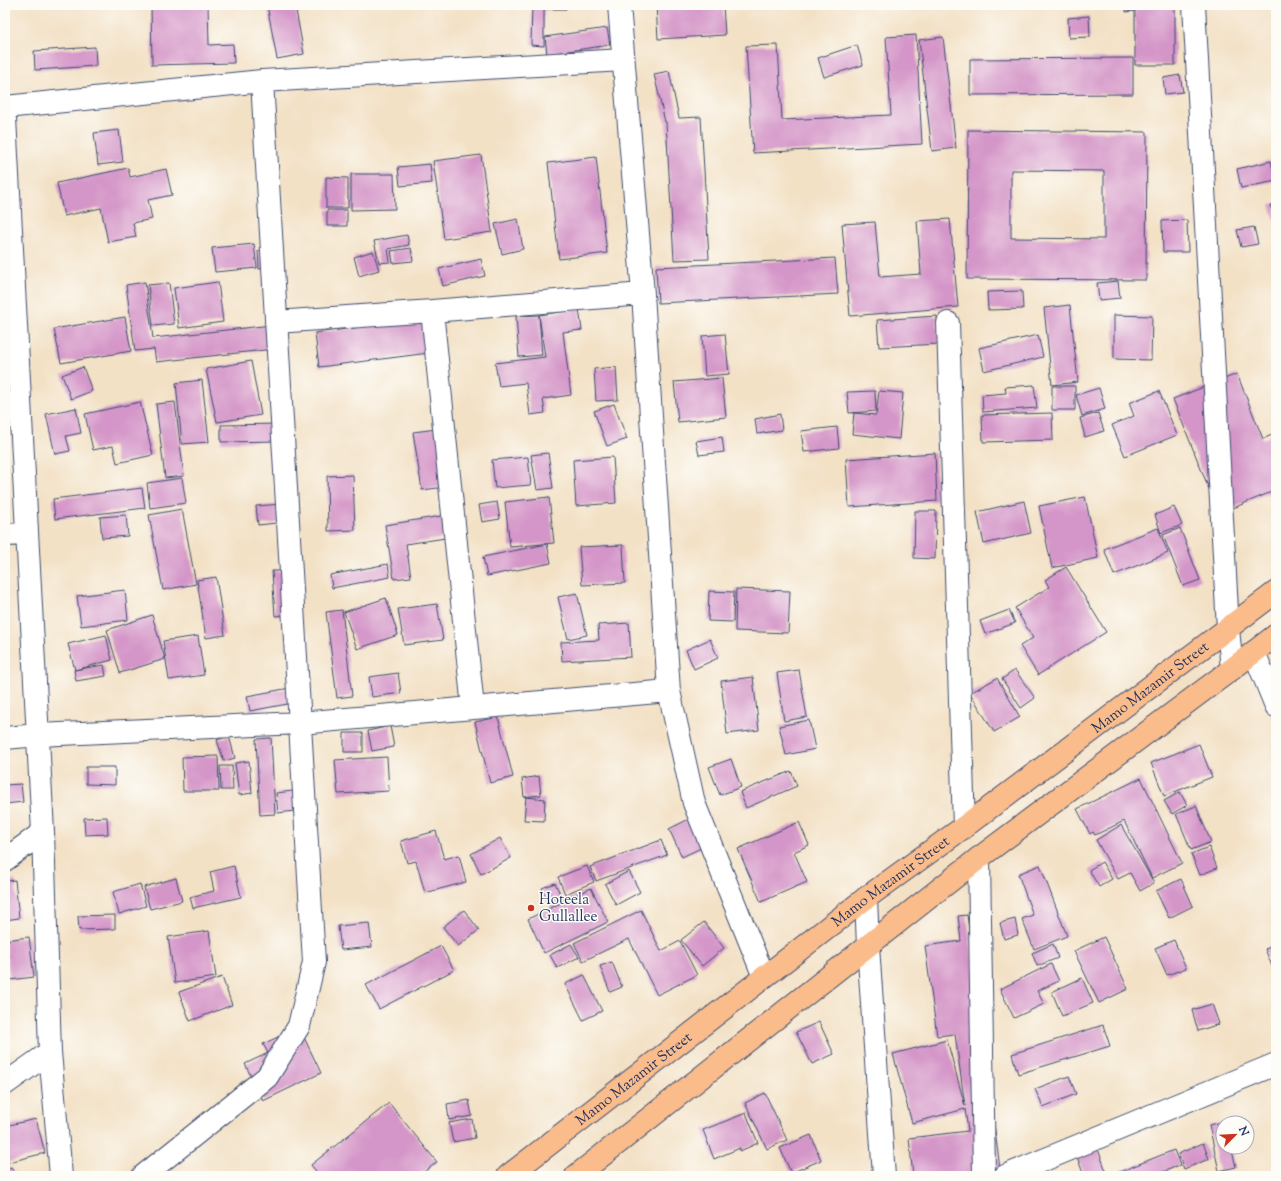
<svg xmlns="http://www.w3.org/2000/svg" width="1281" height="1181" font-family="'Sorts Mill Goudy',serif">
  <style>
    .building { fill: #d495c8; fill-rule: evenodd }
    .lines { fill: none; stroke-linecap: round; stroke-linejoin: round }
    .minor-casing { stroke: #3b4a6e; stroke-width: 24 }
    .major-casing { stroke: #3b4a6e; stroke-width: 24 }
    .minor { stroke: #fff; stroke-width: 22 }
    .major { stroke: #fabc8b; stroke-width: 22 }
    .poi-dot { fill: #c8321e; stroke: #fdfcf7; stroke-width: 1.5 }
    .labels { text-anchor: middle; stroke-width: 3; stroke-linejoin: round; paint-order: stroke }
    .street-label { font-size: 15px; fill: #1b2f5e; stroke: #fdfcf7 }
    .poi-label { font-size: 15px; fill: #1b2f5e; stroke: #fdfcf7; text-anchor: start }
  </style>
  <rect width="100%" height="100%" fill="#fdfcf7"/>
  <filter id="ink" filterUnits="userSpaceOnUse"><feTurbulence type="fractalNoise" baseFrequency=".025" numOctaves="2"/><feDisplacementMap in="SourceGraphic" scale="8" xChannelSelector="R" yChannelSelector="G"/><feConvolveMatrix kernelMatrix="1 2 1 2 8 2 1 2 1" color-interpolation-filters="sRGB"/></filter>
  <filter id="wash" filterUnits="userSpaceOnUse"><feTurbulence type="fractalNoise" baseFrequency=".012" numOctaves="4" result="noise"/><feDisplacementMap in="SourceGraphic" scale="16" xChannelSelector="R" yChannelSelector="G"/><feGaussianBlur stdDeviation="0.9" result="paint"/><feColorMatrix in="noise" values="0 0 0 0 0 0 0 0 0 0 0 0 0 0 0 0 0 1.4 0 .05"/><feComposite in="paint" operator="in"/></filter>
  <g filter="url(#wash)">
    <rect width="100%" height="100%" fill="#f3e1c6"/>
    <g id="blocks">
      <path class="building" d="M151,5H208L209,45L233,44L234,63L152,65Z
        M267,5H295L304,54L277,59Z
        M532,5H566V9H544V46L531,45Z
        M656,5H723L725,35L658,39Z
        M937,5H982V7H936Z
        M1126,5H1175V65H1135V11L1126,12Z
        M1089,16L1090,37L1069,38L1068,18Z
        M607,28L610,45L547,54L545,37Z
        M916,35L922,144L753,153L746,46L778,45L782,120L891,115L886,37Z
        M943,37L956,148L932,151L919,40Z
        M857,45L863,65L824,77L818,58Z
        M95,47L96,66L35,70L34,51Z
        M1133,58V94L970,95V59Z
        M669,71L679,118L701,117L709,259L674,260L666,122H665L654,74Z
        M1180,75L1183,92L1165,94L1163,78Z
        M119,130L123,162L98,165L94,133Z
        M968,130L1147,132L1146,280L967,279ZM1011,170L1104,171V239L1011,238Z
        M481,155L492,232L444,239L433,161Z
        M596,157L607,253L559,259L548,163Z
        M1271,161L1276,181L1241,188L1237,169Z
        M430,164L432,183L400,186L398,167Z
        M128,168L130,177L166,169L172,195L148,200L152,219L133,223L136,237L108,242L101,208L64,216L57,183Z
        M351,174H394L395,209L351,210Z
        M326,177L348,178V208H326Z
        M1276,204V223L1270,205Z
        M327,210H347V226H327Z
        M518,219L523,249L502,254L495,224Z
        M950,219L958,307L850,316L842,224L875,222L880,277L921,274L917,221Z
        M1187,220L1188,252H1163L1162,221Z
        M1254,227L1258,244L1241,247L1237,230Z
        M407,235L409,245L388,249L390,262L379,263L374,241Z
        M254,244L257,268L215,272L212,248Z
        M411,248L413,261L393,263L391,251Z
        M276,250L277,267L259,269L258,251Z
        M373,251L379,270L359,276L354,257Z
        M835,258L838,294L658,303L656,267Z
        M481,259L485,276L443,286L439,269Z
        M1118,281L1120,298L1099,300L1097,283Z
        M145,282L153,338L272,325L274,349L156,362L154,349L135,351L126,285Z
        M218,282L223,322L179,328L174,288Z
        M169,283L174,324L153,326L148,285Z
        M1022,291L1023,309L988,310L987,292Z
        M1070,305L1078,382L1052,385L1044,308Z
        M579,309L582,330L563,332L571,395L543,399L545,413L530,415L526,383L499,386L495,363L545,357L539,315Z
        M539,315L542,355L519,357L516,316Z
        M1114,315L1152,316L1151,360L1114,359Z
        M937,316L939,344L879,347L877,320Z
        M125,317L131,351L61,363L54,329Z
        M425,319L429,353L319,367L315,333Z
        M725,334L729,374L705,376L702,336Z
        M1038,335L1043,357L984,371L979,348Z
        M251,361L261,415L217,422L206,369Z
        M83,367L92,391L71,399L62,375Z
        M616,367L618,400L596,401L594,369Z
        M1237,374L1263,439L1276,433V490L1219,514L1173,399Z
        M722,378L726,417L678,422L674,382Z
        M202,380L209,442L182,444L176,383Z
        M1034,385L1037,408L983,412L982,395L1006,393L1005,387Z
        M1052,386H1075V410H1052Z
        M1099,388L1105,409L1082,416L1076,395Z
        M875,391L876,411L849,413L847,392Z
        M879,391L903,393L899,439L852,434L854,413L876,415Z
        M1159,391L1177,435L1125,456L1112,425L1134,416L1129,403Z
        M140,402L153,455L117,463L113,446L93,450L85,414Z
        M175,402L184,476L165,478L156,404Z
        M614,404L627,439L607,446L594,411Z
        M76,408L81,433L66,436L70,451L55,454L46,414Z
        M1052,413L1053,440L983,442L982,415Z
        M1098,413L1104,431L1085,437L1080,418Z
        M780,414L782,430L757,434L755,419Z
        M280,424V441L221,442V425Z
        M837,427L839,448L804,452L801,431Z
        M437,429L446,487L422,490L413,432Z
        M722,437L724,452L699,455L696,441Z
        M548,453L553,488L537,490L531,455Z
        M935,453L937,501L849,507L846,459Z
        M528,457L531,485L495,488L492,460Z
        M613,457L616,503L576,506L573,460Z
        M353,475L355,530L328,531L327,476Z
        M182,478L186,503L150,508L147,483Z
        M142,488L145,508L55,519L53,499Z
        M549,497L554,543L510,547L505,502Z
        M1085,497L1098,558L1052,568L1039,506Z
        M1024,501L1031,533L984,544L977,512Z
        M497,502L500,519L482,522L479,505Z
        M283,504L286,522L258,525L256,506Z
        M1174,507L1182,525L1161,533L1155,515Z
        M182,509L196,584L163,590L149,515Z
        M915,511H936L935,559L914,558Z
        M126,515L128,536L102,538L100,517Z
        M448,515L452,537L406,544L411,577L394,579L385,525Z
        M1158,528L1168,553L1114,575L1104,549Z
        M1180,528L1200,580L1183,586L1163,535Z
        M547,544L551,563L487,576L483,557Z
        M623,545L625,583L582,585L579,547Z
        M388,564L390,577L332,588L330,575Z
        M1066,567L1106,632L1038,675L1020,646L1033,638L1015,608L1049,587L1045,580Z
        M272,571H288L290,615L275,616Z
        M216,577L225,635L206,638L197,580Z
        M736,589L790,591L788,633L735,631Z
        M125,590L128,620L81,626L77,596Z
        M709,591L734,592L733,622L708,621Z
        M577,593L587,635L568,639L558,597Z
        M386,598L398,635L357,649L344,612Z
        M437,604L443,640L404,645L398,609Z
        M342,610L352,696L337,698L326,612Z
        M1009,610L1015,623L985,634L980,621Z
        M152,615L165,659L120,673L107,630Z
        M629,623L631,657L562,661L561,642L599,640L598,625Z
        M106,635L112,660L75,670L68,644Z
        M198,636L204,675L169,680L163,641Z
        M710,639L718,658L694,669L686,650Z
        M104,665L106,676L76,681L74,670Z
        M799,670L807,717L784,721L777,673Z
        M1015,670L1035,698L1021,708L1002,679Z
        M398,673L401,693L372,697L369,677Z
        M753,677L759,730L727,734L721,681Z
        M997,678L1020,717L994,732L970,693Z
        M295,687L298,702L250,711L247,696Z
        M498,717L513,777L490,783L475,722Z
        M809,720L815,749L786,755L779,726Z
        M390,726L394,747L372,751L368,731Z
        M344,733H363V752H344Z
        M229,736L235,758L224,761L217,740Z
        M271,738L275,814L260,815L256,739Z
        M1199,744L1212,777L1164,796L1151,763Z
        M218,756L219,791H183L182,757Z
        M387,757L389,791L338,794L335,760Z
        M731,759L741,787L720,795L709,767Z
        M249,761L252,793L239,795L235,763Z
        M220,766H232L233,790H221Z
        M86,767H115V785L86,784Z
        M791,771L797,786L746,808L740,792Z
        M539,776L541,795L524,797L522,779Z
        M1141,778L1182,863L1152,878L1124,821L1095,835L1093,832L1090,834L1077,809Z
        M21,784L23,802L5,804V785Z
        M301,790L303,810L278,813L276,793Z
        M1180,792L1187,805L1172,814L1164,801Z
        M526,797L545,799L544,821L524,820Z
        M1196,806L1211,842L1191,850L1176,814Z
        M107,817L108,834L85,835L84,818Z
        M689,819L703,847L682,857L669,829Z
        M799,822L809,845L794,852L807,882L761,902L738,849Z
        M1121,825L1154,883L1140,891L1130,873L1118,879L1096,840Z
        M436,831L444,859L459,855L466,882L425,893L416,861L407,863L401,841Z
        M500,838L511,858L481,874L471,854Z
        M661,840L667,855L596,881L590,867Z
        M1209,847L1217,868L1200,875L1191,854Z
        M1102,862L1112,879L1099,887L1089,870Z
        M1040,865L1067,936L1034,949L1022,919L1033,915L1018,874Z
        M234,866L241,897L193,908L190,897L214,891L210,872Z
        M587,866L594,882L565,894L558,877Z
        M629,871L640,892L616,905L605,884Z
        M176,878L182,901L150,909L144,887Z
        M1181,879L1193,906L1169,918L1156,891Z
        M15,880L19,918L5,920V881Z
        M555,883L563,900L550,906L542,888Z
        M140,884L146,906L119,914L113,892Z
        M591,888L608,922L544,953L528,919Z
        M464,910L479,930L458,946L443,927Z
        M641,910L661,951L680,941L697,975L657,995L629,939L583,961L574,943Z
        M115,915V929L79,930L78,916Z
        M967,915L1000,1169L948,1176H913L909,1138L968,1131L965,1109L912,1123L893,1054L947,1040L965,1106L955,1034L937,1036L925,946L961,941L958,916Z
        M1015,919L1018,935L1004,939L1000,923Z
        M704,922L724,948L702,966L681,940Z
        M369,923L372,947L341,950L338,926Z
        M209,931L216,977L175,983L168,937Z
        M29,937L34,977L10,980L5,940Z
        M1104,937L1128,989L1099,1003L1074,951Z
        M1174,940L1186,968L1167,975L1155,948Z
        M571,944L579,957L557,968L550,955Z
        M1053,944L1058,958L1037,966L1032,953Z
        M1276,945V976L1265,949Z
        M441,946L454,970L379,1009L366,985Z
        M612,962L622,987L610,992L600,966Z
        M1051,964L1059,981L1037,991L1044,1004L1014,1018L1000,989Z
        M584,975L602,1011L583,1020L565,984Z
        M222,977L232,1005L190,1021L179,992Z
        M1082,978L1093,1003L1062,1016L1052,992Z
        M1212,1004L1219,1024L1198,1031L1192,1010Z
        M819,1022L834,1054L812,1064L796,1032Z
        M1103,1025L1110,1046L1018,1074L1012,1054Z
        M299,1027L321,1073L263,1101L245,1064L268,1053L263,1044Z
        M1069,1076L1076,1094L1043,1107L1035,1089Z
        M765,1093L787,1140L767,1149L745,1103Z
        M469,1100L472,1116L449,1120L447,1104Z
        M389,1103L437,1162L419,1176H320L311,1165Z
        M746,1113L758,1143L740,1151V1148L714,1159L703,1130Z
        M36,1119L45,1153L5,1163V1126Z
        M472,1119L475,1138L453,1142L449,1123Z
        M1223,1122V1147H1231L1236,1167L1219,1171L1209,1125Z
        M1092,1133L1106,1171L1092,1176H1084L1071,1140Z
        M811,1135L821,1160L791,1173L780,1148Z
        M1203,1143L1209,1159L1184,1169L1178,1154Z
        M1174,1150L1180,1165L1153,1176H1109Z
        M11,1167L16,1176H5V1171Z"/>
    </g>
  </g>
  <g filter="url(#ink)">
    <use href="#blocks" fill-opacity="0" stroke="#3b4a6e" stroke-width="1"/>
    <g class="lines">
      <defs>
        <path id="minor" d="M619,5L643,294L669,691L694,803L764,977
          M1194,5L1228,629L1232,669
          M5,107L262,81L623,60
          M5,118L43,832L50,1052L61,1176
          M432,311L473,708
          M276,322L432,311L643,294
          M948,323L964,827
          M5,535L26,534
          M1254,652L1276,706
          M5,738L38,735L300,723L669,691
          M979,858L984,1176
          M5,860L43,832
          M866,898L868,946L884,1176
          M5,1084L50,1052
          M143,1176L267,1077L299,1026L314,962L262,81
          M1005,1176L1276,1064"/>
        <g id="major">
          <path id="s1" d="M508,1176L866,898L964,827L1276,592"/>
          <path d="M576,1176L979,858L1232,669L1276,635"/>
        </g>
      </defs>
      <use href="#minor" class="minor-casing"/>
      <use href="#major" class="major-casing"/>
      <use href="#minor" class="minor"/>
      <use href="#major" class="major"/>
    </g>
  </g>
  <circle class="poi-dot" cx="531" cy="908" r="4"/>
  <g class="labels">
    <g class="street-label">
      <text dy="5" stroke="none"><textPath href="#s1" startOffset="807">Mamo Mazamir Street</textPath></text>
      <text dy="5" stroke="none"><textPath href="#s1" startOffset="483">Mamo Mazamir Street</textPath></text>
      <text dy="5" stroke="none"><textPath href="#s1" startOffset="159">Mamo Mazamir Street</textPath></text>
    </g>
    <g class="poi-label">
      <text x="539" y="904">Hoteela<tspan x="539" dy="17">Gullallee</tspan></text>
    </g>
  </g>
  <rect width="1281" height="1181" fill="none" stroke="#fdfcf7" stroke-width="20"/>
  <g transform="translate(1235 1135) rotate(66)"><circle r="19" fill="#fdfcf7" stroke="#a3aaba"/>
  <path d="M0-3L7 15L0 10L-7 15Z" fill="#c8321e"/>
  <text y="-6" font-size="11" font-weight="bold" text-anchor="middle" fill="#1b2f5e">N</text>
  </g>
</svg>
